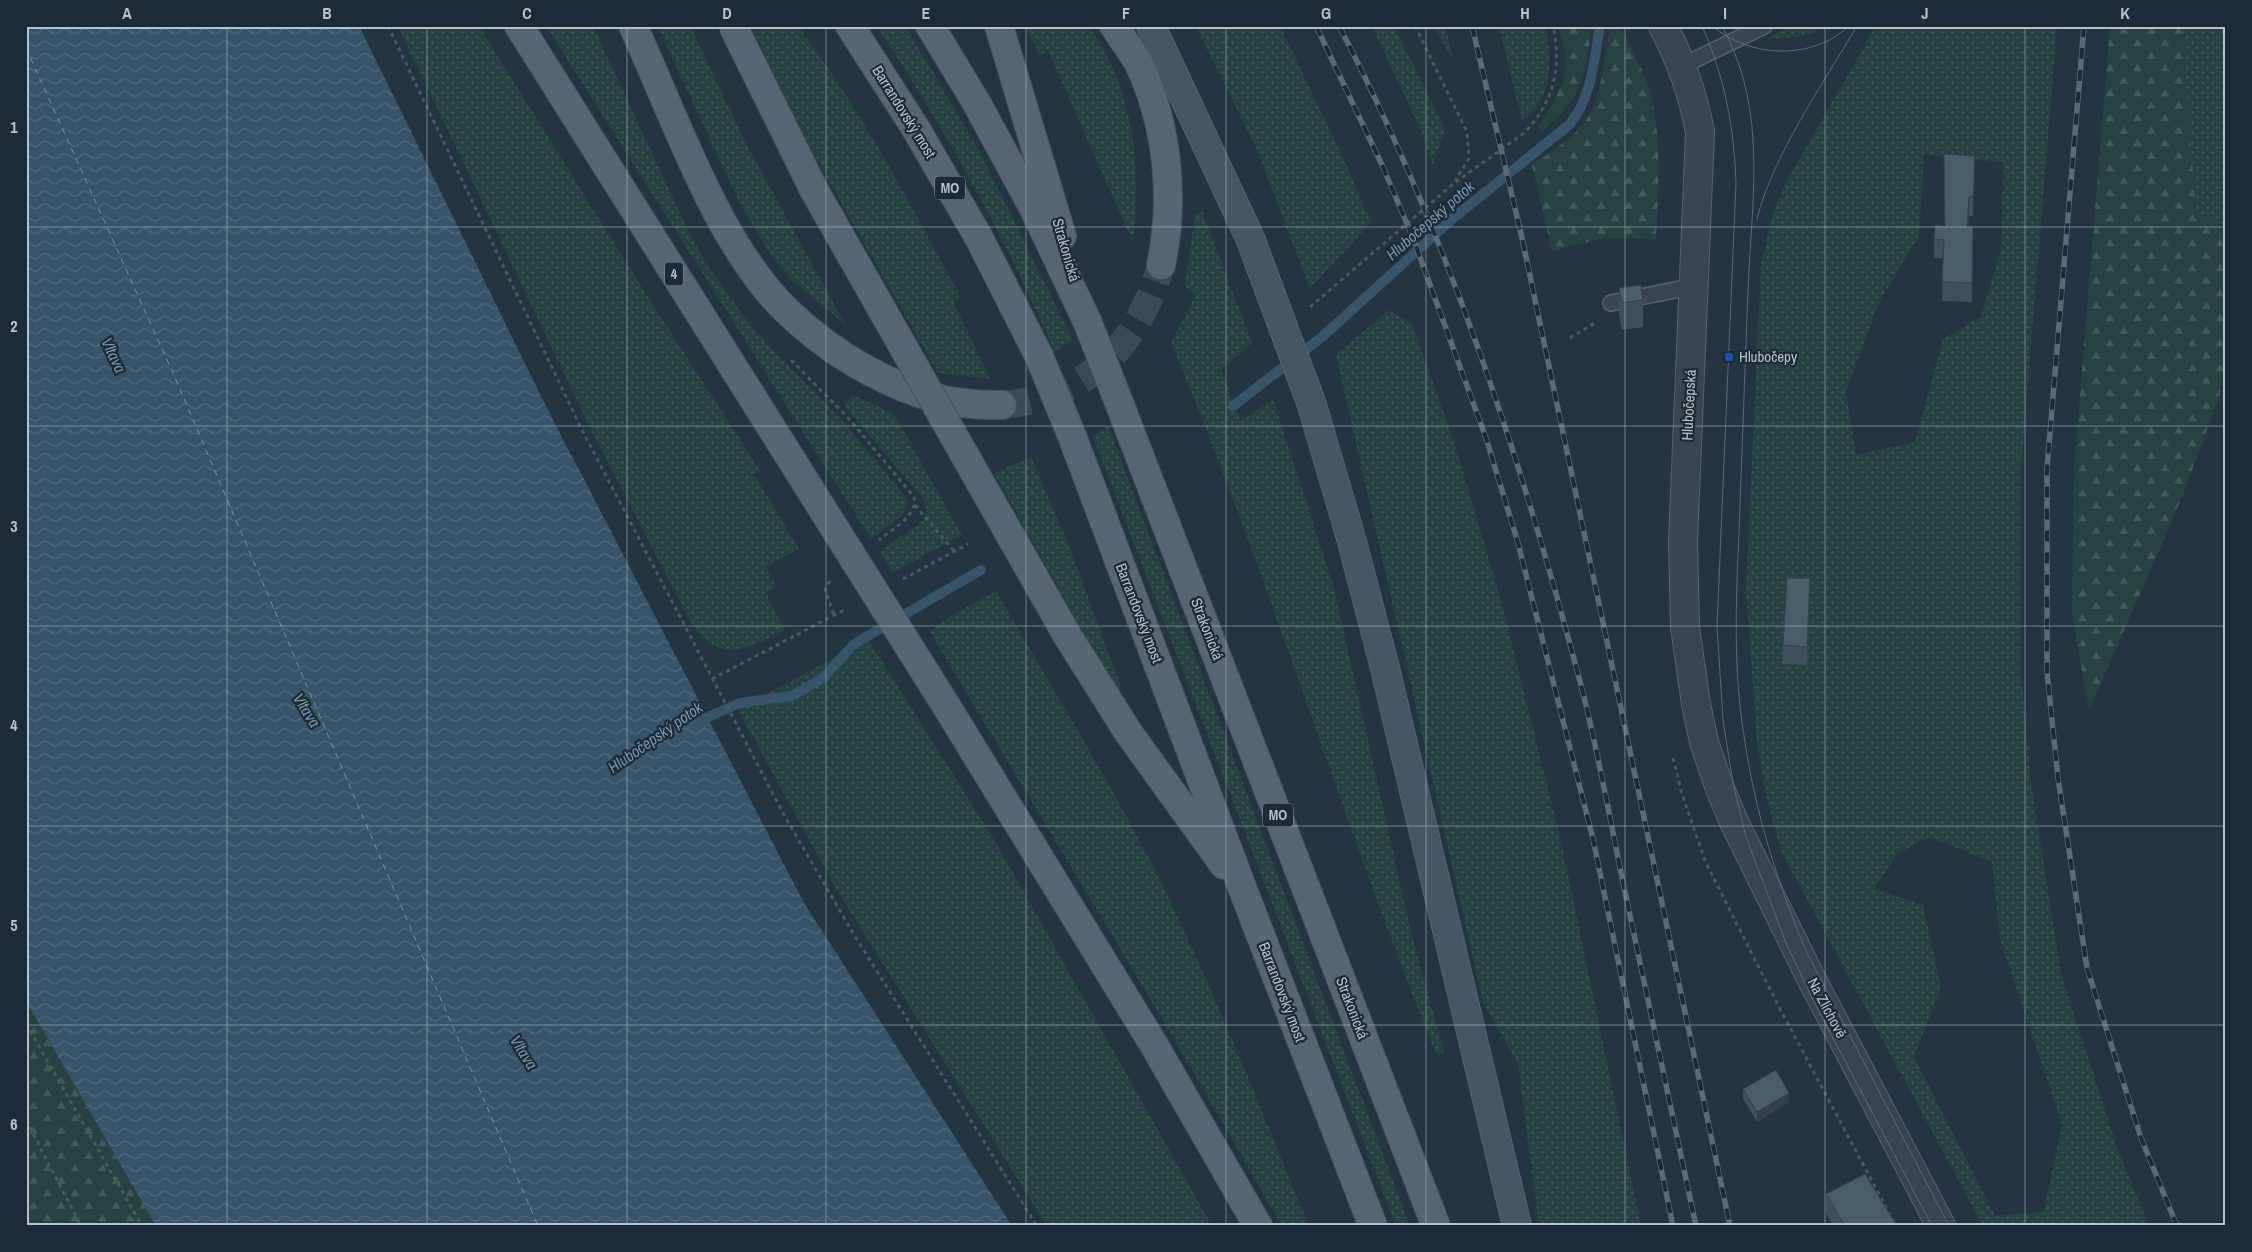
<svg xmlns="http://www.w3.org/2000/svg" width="2252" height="1252" font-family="'Archivo Narrow',sans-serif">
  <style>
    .grass { fill: url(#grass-dots); fill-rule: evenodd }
    .forest { fill: url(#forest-firs) }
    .water { fill: url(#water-waves) }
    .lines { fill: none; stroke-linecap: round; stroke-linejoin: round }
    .stream { stroke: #375469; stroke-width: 10 }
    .ferry { stroke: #7496b0; stroke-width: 1; stroke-dasharray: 6 5; stroke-linecap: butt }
    .primary-tunnel { stroke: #3a4a56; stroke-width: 28; stroke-dasharray: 28 14; stroke-linecap: butt }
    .service-casing { stroke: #56646e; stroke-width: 18 }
    .tertiary-casing { stroke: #56646e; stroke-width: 30 }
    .secondary-casing { stroke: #56646e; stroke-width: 30 }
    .primary-casing { stroke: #45525d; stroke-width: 30 }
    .path { stroke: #455e5d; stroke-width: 3; stroke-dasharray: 4 4; stroke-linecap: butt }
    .service { stroke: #394651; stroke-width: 15 }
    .tertiary { stroke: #394651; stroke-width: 28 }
    .secondary { stroke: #465664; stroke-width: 28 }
    .primary { stroke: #576671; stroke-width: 28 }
    .tram { stroke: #5a6b78; stroke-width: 1 }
    .rail-casing { stroke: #5a6b78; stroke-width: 5.5 }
    .rail { stroke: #1d2b36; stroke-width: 4; stroke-dasharray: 11; stroke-linecap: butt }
    .secondary-bridge-casing { stroke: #56646e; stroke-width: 30; stroke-linecap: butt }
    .primary-bridge-casing { stroke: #45525d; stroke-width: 30; stroke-linecap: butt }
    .secondary-bridge { stroke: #465664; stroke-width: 28 }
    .primary-bridge { stroke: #576671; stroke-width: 28 }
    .wall { fill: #40505b }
    .shaded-wall { fill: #34414a }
    .building { fill: #4a5d6a; stroke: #34414a }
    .grid { fill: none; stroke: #b5c1cb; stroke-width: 1; stroke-opacity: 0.55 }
    .transit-dot { fill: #1a4fb4; stroke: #1d2b36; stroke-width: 2 }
    .labels { text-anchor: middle; stroke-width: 4.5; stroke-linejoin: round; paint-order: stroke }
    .shield { fill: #1d2b36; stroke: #87949e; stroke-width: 1 }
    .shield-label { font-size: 14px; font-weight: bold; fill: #b5c1cb }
    .street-label { font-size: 15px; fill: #b5c1cb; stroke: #1d2b36 }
    .poi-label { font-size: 15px; fill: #b5c1cb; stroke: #1d2b36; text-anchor: start }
    .water-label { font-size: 16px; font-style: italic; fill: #7496b0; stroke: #1d2b36 }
    .neatline { fill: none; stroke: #b5c1cb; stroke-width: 2 }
    .grid-label { font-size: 16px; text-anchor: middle; font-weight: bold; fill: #b5c1cb }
  </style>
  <defs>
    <pattern id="grass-dots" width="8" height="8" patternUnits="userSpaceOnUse" patternTransform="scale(1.25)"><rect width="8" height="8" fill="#264241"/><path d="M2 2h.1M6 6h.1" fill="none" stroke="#435c5b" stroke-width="1.8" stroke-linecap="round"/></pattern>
    <pattern id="forest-firs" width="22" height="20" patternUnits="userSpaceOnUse" patternTransform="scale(1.25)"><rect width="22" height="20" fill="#264241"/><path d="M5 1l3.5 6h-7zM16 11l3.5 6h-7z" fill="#435c5b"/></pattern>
    <pattern id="water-waves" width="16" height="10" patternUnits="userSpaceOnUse" patternTransform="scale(1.25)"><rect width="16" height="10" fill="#375469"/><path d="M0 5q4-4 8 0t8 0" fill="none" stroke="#526b7d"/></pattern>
  </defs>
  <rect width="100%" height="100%" fill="#243541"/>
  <path class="grass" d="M398,26H479L644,291L760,470L754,474L799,549L766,566L776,587L766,593L785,630C748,649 721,665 692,624L590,428Z
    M546,26H593L688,230L705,262L741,313L768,345L840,418L905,496L908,502L902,515L871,539Z
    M658,26H690L749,149L845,324L789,278L767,249L740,203L708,136Z
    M751,26H798C862,110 910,204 960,296L953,301L990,379L938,373L806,141Z
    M876,26H906L982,156L1073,340L1055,352C1005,238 946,129 876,26Z
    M1025,26H1088C1134,85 1142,170 1133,242L1048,51L1040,55Z
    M1196,26H1280L1347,166L1371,223L1310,288L1257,150Z
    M1372,26H1394L1445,129L1433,165L1421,131Z
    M1433,26H1445L1453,59Z
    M1499,26H1545C1553,61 1553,98 1522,121Z
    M1790,26H1827L1805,36L1767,39Z
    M1876,26H2057L2021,468V674L2031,782L2061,974L2117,1147L2149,1226H1983L1781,851L1765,792L1757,740L1746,590L1761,264L1773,213L1785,184ZM1924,155L2003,162L2002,245L1981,317L1943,339L1915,442L1856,455L1846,391L1880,300L1919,236ZM1929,837L1992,862L2000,940L2062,1124L2044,1212L1995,1216L1914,1057L1941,987L1923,905L1874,889L1897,854Z
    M2181,26H2226V230L2196,210Z
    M1202,211L1252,343L1221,370L1241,421L1273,399L1334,588L1411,932L1444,1052L1436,1054C1341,819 1269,575 1171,342L1196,295L1185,286L1195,215Z
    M1388,310L1412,324L1456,448L1502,604L1562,846L1641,1226H1539L1518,1064L1483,1002L1336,355Z
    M853,395L894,414L962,535L893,573L879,552L922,522L927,511L922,497L844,405Z
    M1108,426L1410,1226H1396L1093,437Z
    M1031,457L1067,541L1122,689L1116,690L994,473Z
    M996,591C1052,689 1113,785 1163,886C1217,997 1262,1112 1309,1226H1282L1176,1042L930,632L949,617Z
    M868,639L995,841L1212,1226H1047L838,892L738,710Z"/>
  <path class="forest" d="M1558,26H1592C1584,79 1584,97 1541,132L1539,126C1551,107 1566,84 1566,61C1566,50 1561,37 1558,26Z
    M1610,26H1620C1630,46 1643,68 1649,89C1663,137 1658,190 1656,239L1604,238L1552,251L1532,165C1553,150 1580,135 1592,110C1603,85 1605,53 1610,26Z
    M2110,26H2181L2196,210L2226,230V353L2219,398L2181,500L2089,710L2072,615L2074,470Z
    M26,1001L156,1226H26Z"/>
  <path class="water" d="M26,26H359L551,416L804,903L1012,1226H156L26,1001Z"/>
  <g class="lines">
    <path class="stream" d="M1233,406L1322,337L1451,220L1569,125C1592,98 1594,60 1600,26
      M698,724L708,717L740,703L792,696L823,678L854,644L981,570"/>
    <path class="ferry" d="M26,48L173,373L538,1226"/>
    <path class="primary-tunnel" d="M1002,405C1087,397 1138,346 1161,265"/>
    <defs>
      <path id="service" d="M1682,66L1764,26
        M1611,303L1694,286"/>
      <path id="tertiary" d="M1663,26C1681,60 1693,94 1700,132L1683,542L1685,627L1696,704L1704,742L1719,786L1734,822L1811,978L1941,1226"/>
      <path id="secondary" d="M1151,26L1250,238
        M1312,405L1351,538L1385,668L1517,1226"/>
      <path id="primary" d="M519,26L830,521
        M633,26C674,114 717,244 787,311C811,334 839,355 869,371C914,395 951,406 1002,405
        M850,26L916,129L979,238L1039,356L1072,436L1245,895L1373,1226
        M930,26L976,102L1034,209L1087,321
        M999,26L1062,236
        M1114,26C1122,39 1132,51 1139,64C1168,126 1175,199 1161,265
        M1120,405L1436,1226
        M1067,635L1128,732L1224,865
        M947,707L1154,1045L1258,1226"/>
    </defs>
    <use href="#service" class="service-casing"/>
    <use href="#tertiary" class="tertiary-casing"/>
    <use href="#secondary" class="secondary-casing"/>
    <use href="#primary" class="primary-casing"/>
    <path class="path" d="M388,26L582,430L785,817L853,933L1037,1226
      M1415,26L1467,132L1469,158L1455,181
      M1310,307L1453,184L1524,133C1554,102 1562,68 1553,26
      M1570,338L1595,323
      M791,360L851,421L914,497C918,516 892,529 879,540
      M915,505L954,551
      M903,579L968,544
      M830,581L825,589L834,615
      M712,679L846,609
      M1673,758L1682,794L1706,863L1778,1005L1896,1226
      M26,1024L142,1226
      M26,1120L81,1226"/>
    <use href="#service" class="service"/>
    <use href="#tertiary" class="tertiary"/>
    <use href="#secondary" class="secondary"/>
    <use href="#primary" class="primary"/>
    <path class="tram" d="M1702,26C1725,78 1734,127 1736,183L1717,626L1723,720L1733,783L1746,837L1786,943L1813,1000L1932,1226
      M1712,26C1751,58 1811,61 1849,26
      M1722,26C1762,99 1755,174 1750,253C1748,283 1747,313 1746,343C1744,406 1741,469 1739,532C1736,600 1733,668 1744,736C1755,811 1777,883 1807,953L1949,1226
      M1757,219C1773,155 1823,84 1857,26"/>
    <defs>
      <path id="rail" d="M1316,26L1383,167L1413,238L1486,438L1518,543L1593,839L1673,1226
        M1339,26C1448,235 1522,461 1582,689C1599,756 1611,825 1625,892C1649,1003 1672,1115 1696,1226
        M1472,26L1522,238L1730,1226
        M2084,26L2047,469V672L2058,778L2087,968L2141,1138L2177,1226"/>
    </defs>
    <use href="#rail" class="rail-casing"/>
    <use href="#rail" class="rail"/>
    <defs>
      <path id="secondary-bridge" d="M1250,238L1312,405"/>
      <path id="primary-bridge" d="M733,26L814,190L1067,635
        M1087,321L1120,405
        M830,521L947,707"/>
    </defs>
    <use href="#secondary-bridge" class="secondary-bridge-casing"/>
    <use href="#primary-bridge" class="primary-bridge-casing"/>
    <use href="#secondary-bridge" class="secondary-bridge"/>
    <use href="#primary-bridge" class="primary-bridge"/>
  </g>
  <path class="wall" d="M1975,175L1973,216H1969L1968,227H1973L1972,302L1942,301L1943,258H1934V239L1945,226Z
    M1619,288L1643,300V327L1622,330L1619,315Z
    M1810,597L1807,665L1783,664V645Z
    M1743,1089L1789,1102L1757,1122L1743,1098Z
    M1826,1194L1897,1226H1833L1826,1213Z"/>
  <path class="shaded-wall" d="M1975,156V175L1973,216V197Z
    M1969,197V216L1967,246V227Z
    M1810,578V597L1807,665V647Z
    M1789,1093V1102L1757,1122V1112Z"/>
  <path class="building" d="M1944,154L1975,156L1973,197H1969L1967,227H1973L1972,283L1942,282L1944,240L1934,239L1935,225L1945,226Z
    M1641,285L1643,300L1622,303L1619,288Z
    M1787,578H1810L1807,647L1783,645Z
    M1776,1070L1789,1093L1757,1112L1743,1089Z
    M1865,1174L1897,1226H1845L1826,1194Z"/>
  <path class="grid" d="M227,26V1226M427,26V1226M627,26V1226M826,26V1226M1026,26V1226M1226,26V1226M1426,26V1226M1625,26V1226M1825,26V1226M2025,26V1226M26,227H2226M26,426H2226M26,626H2226M26,826H2226M26,1025H2226"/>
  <rect class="transit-dot" x="1724" y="352" width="10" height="10" rx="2.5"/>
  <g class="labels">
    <g class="shield">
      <rect x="935" y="176.5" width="30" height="23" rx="4"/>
      <rect x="665" y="262.5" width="18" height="23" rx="4"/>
      <rect x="1263" y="803.5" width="30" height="23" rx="4"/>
    </g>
    <g class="shield-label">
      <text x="950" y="193">MO</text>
      <text x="674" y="279">4</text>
      <text x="1278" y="820">MO</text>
    </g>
    <g class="street-label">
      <text transform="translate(904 112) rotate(58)" y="5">Barrandovský most</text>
      <text transform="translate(1066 250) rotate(74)" y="5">Strakonická</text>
      <text transform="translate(1689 405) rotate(-87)" y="5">Hlubočepská</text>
      <text transform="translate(1139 613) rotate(69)" y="5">Barrandovský most</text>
      <text transform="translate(1207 629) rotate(69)" y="5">Strakonická</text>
      <text transform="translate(1282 992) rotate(69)" y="5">Barrandovský most</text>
      <text transform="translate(1352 1008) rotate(69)" y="5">Strakonická</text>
      <text transform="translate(1827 1008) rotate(62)" y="5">Na Zlíchově</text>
    </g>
    <g class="poi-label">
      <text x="1739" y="362">Hlubočepy</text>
    </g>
    <g class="water-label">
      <text transform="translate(1430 220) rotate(-41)" y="6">Hlubočepský potok</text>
      <text transform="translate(114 355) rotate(65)" y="6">Vltava</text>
      <text transform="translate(307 710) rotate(58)" y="6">Vltava</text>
      <text transform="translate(655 737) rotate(-35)" y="6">Hlubočepský potok</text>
      <text transform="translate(524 1052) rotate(58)" y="6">Vltava</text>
    </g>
  </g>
  <rect width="2252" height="1252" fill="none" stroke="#1d2b36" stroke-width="55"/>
  <rect x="28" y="28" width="2196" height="1196" class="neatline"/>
  <g class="grid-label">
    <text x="127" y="19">A</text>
    <text x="327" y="19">B</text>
    <text x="527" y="19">C</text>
    <text x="727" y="19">D</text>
    <text x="926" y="19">E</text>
    <text x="1126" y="19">F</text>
    <text x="1326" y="19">G</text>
    <text x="1525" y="19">H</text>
    <text x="1725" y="19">I</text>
    <text x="1925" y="19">J</text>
    <text x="2125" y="19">K</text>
    <text x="14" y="133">1</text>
    <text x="14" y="332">2</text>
    <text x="14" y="532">3</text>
    <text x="14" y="731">4</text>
    <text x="14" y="931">5</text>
    <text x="14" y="1130">6</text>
  </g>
</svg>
